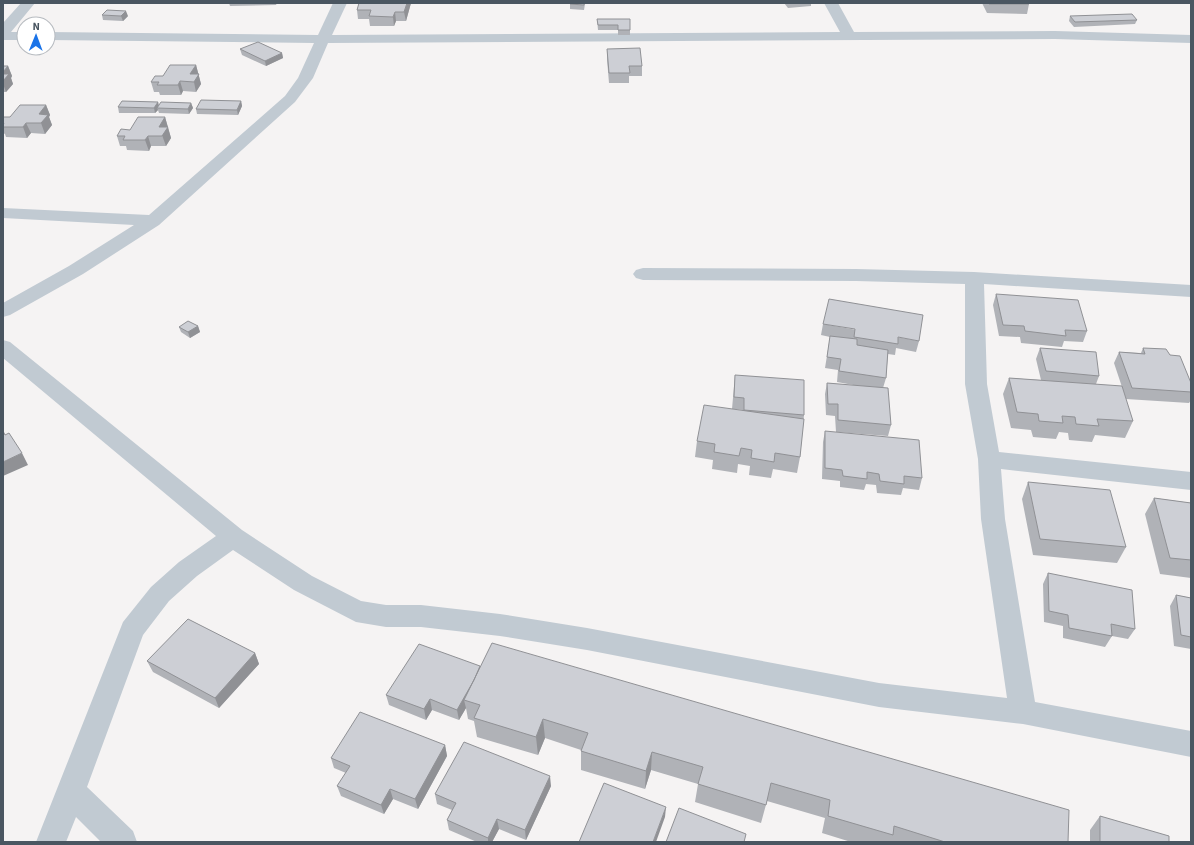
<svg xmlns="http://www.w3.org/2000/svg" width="1194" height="845" font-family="'Source Sans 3',sans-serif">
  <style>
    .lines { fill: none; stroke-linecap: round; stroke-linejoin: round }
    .street { fill: #c1cad2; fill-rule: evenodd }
    .wall { fill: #b0b2b7 }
    .shaded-wall { fill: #909195 }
    .building { fill: #cdcfd5; stroke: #909195 }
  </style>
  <rect width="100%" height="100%" fill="#f5f3f3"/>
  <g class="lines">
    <path class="street" d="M21,3H35L11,32H24V40H3V23Z
      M333,3H347L332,35L840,32L824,3H838L854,32L1055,31L1191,35V43L1055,39L328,43L313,78L295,102L159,225L83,274L10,315L3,317V303L69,266L134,225L3,218V208L149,215L285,96L298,78L314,43L48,40V32L318,35Z
      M643,268L856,269L974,272L1191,285V297L984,284L987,384L999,452L1191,472V490L1001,469L1005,519L1035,702L1191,731V757L1023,724L879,707L587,650L500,636L421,627H386L356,622L294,590L233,550L197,576L169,601L143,635L87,787L133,831L137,842H101L76,817L66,842H36L123,622L151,587L179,562L216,536L3,358V340L10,342L242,530L312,576L361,601L386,605H421L500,614L587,628L879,683L1007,698L981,519L978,459L965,384V284L856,281L643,280L636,278L633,274L636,270Z"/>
  </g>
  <path class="wall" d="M229,3H277L276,5L230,6Z
    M359,3H411L406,21H396L394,26H370L369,19H358L357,10Z
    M570,3H595V4H585L584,10L570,9Z
    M784,3H811V6L788,8Z
    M982,3H1029V4L1027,14L987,13Z
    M102,15L128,16L123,21L103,20Z
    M1070,16L1137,20L1135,24L1074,27L1069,21Z
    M597,19H630V35H618V30H598Z
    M240,49L282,53L283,58L266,66L242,55Z
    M607,49L642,66V76H629V83H609L607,59Z
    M196,65L201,84L196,92L183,91L181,95H160L159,92H154L151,82L163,76Z
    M3,66H8L12,76L11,78L13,84L6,92H3Z
    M241,101L242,106L238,115L197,114L196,109Z
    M158,102L159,106L191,103L193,108L189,114L159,113L158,110L155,113H119L118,107Z
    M46,105L50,115L49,117L52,125L45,134L31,133L27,138L6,137L5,134L3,133V117H10Z
    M165,117L171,138L166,146H151L149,151L127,150L126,146H120L117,136L130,130Z
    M996,294L1087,331L1083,342L1064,341L1062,347L1021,343L1020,337L999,336L993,305Z
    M823,324L919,341L916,352L896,348L895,355L888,354L886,378L883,388L891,425L888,436L836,432L835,416L826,415L825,394L827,383L859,386L837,382L838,370L825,368L830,337L821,335Z
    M198,326L200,332L190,338L181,332L179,327Z
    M1040,348L1099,376L1096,384L1133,421L1125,438L1095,435L1092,442L1069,440L1068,433L1059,432L1056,439L1033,437L1031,430L1011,428L1003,394L1009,378L1041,380L1036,359Z
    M1143,348L1170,355L1191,383V400L1189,403L1126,399L1114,363L1119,352L1141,353Z
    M735,375L804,415L800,457L797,473L773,469L771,478L749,475L750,466L738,464L737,473L712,469L713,460L695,457L697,441L743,410L732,409Z
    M825,431L922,478L919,490L903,488L901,495L877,493L876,485L866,484L864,490L840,487V481L822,479L823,442Z
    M1028,482L1126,547L1117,563L1033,555L1022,499Z
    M1154,498L1191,503V578L1160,574L1145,514Z
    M1048,573L1135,629L1128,639L1112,636L1105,647L1063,638V626L1044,622L1043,584Z
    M1176,595L1191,598V649L1174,646L1170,606Z
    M255,653L259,664L219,708L153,672L147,661Z
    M480,666L1068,842H851L822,833L825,818L767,801L761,823L695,802L698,784L651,770L645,789L581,770V750L545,738L538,755L477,737L474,721L468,719L466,708L459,720L432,710L426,720L389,705L386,695Z
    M445,745L447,756L418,809L393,799L384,814L341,796L337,786L346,773L334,768L331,758Z
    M551,786L526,840L499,829L492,842H477L449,830L447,820L452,810L437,804L435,794Z
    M1100,816L1169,842H1090V830Z"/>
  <path class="shaded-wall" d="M407,3H411L406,21L404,12Z
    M126,11L128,16L123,21L121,16Z
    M395,12L396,21L394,26L393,17Z
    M282,53L283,58L266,66L265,61Z
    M196,65L201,84L196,92L194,82L190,74Z
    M8,66L12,76L11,78L13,84L6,92L3,84V72Z
    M180,81L183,91L181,95L178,85Z
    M241,101L242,106L238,115L237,110Z
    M158,102L159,107L157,108L158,110L155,113L154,108Z
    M191,103L193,108L189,114L188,109Z
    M46,105L50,115L49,117L52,125L45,134L41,123L39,114Z
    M165,117L171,138L166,146L159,127Z
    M26,123L31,133L27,138L23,127Z
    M148,136L151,146L149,151L145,140Z
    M198,326L200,332L190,338L188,332Z
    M22,453L28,465L3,476V462Z
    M255,653L259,664L219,708L215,698Z
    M482,667L464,700L466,708L459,720L457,710Z
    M430,699L432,710L426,720L424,709Z
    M543,719L545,738L538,755L536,737Z
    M445,745L447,756L418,809L415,799Z
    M652,752L651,770L645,789L646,771Z
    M550,776L551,786L526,840L525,830Z
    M390,789L393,799L384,814L381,805Z
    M666,807L665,817L656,842H653Z
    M497,819L499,829L492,842H488V838Z"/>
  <path class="building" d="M359,3H407L404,12H395L393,17L369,16L371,10H357Z
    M570,3H584V5L570,4Z
    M989,3H1029V4H989Z
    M107,10L126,11L121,16L102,15Z
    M1132,14L1137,20L1075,22L1070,16Z
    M597,19H630V30H618V25H598Z
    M258,42L282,53L265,61L240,49Z
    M640,48L642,66H629L630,73H609L607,49Z
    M170,65H196L190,74H199L194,82L180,81L178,85H157L159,82H151L155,76H163Z
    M3,66H8L3,72Z
    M3,74H9L3,81Z
    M201,100L241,101L237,110L196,109Z
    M122,101L158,102L154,108L118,107Z
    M161,102L191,103L188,109L157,108Z
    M20,105H46L39,114L48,115L41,123H26L23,127H3V125L4,123H3V117H10Z
    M138,117H165L159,127H168L162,136H148L145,140H123L125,136H117L121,129L130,130Z
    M996,294L1078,300L1087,331L1065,330L1066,336L1025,331L1024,326L1003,325Z
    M829,299L923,315L919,341L898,337V344L854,337L855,329L823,324Z
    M188,321L198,326L188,332L179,327Z
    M830,336L857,339V345L888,350L886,378L839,371L841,359L827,357Z
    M1040,348L1096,352L1099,376L1046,371Z
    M1143,348L1166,349L1170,355L1180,356L1191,383V392L1132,388L1119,352L1145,354Z
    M735,375L804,380V415L744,410V398L734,397Z
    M1009,378L1122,386L1133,421L1097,419L1099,426L1076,424L1075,417L1062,416L1063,423L1039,421L1038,414L1017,412Z
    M827,383L888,388L891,425L838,420V404H828Z
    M704,405L804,419L800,457L775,453L774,462L751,458L752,450L741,448L739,456L714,452L715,444L697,441Z
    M3,431L5,435L9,433L22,453L3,462Z
    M825,431L919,440L922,478L904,476V484L880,481L879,474L867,472V479L843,476L842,470L825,468Z
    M1028,482L1110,490L1126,547L1040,539Z
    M1154,498L1191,503V560L1170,558Z
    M1048,573L1132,590L1135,629L1111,624L1112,636L1069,628L1068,615L1049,611Z
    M1176,595L1191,598V637L1181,635Z
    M188,619L255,653L215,698L147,661Z
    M492,643L1069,810L1068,842H945L894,826L893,835L828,816L830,800L771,783L766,805L698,784L703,767L652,752L646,771L581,751L588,733L543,719L536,737L474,718L480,705L464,700Z
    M419,644L480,666L474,680L457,710L430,699L424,709L386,695Z
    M360,712L445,745L415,799L390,789L381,805L337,786L350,766L331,758Z
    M464,742L550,776L525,830L497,819L488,838L447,820L456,803L435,794Z
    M604,783L666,807L653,842H579Z
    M679,808L746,834L744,842H666Z
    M1100,816L1169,836V842H1100Z"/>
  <rect width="1194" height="845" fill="none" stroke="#4a5661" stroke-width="8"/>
  <g transform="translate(36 36) rotate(1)"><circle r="19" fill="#ffffff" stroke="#b7bbc0"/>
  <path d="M0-3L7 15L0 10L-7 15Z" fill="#1a73e8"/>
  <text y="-6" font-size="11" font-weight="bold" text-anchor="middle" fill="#4a5661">N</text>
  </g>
</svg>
